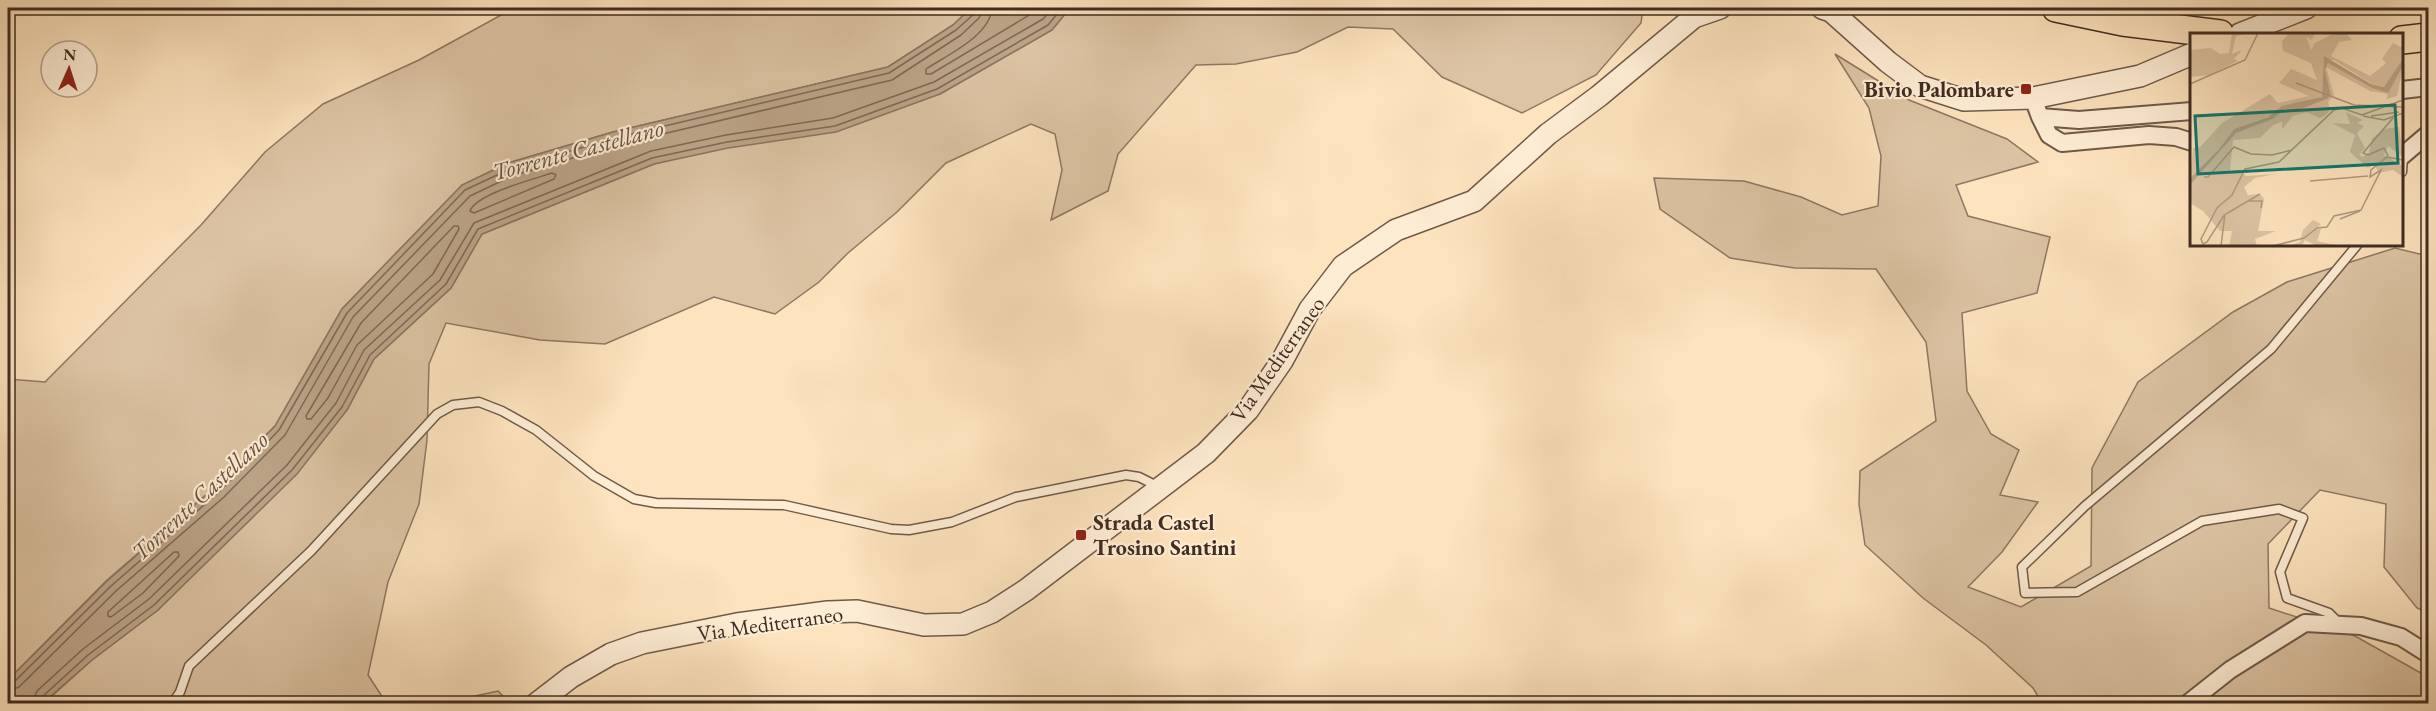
<svg xmlns="http://www.w3.org/2000/svg" width="2436" height="711" font-family="'EB Garamond',serif">
  <style>
    .green { fill: #ddc4a4; stroke: #8e7864; stroke-width: 1.5 }
    .water { fill: #bda589; stroke: #8b7560; stroke-width: 1.5 }
    .lines { fill: none; stroke-linecap: round; stroke-linejoin: round }
    .shore { stroke: #7e6856; stroke-width: 1.5 }
    .service-casing { stroke: #6f5a4a; stroke-width: 11 }
    .minor-casing { stroke: #6f5a4a; stroke-width: 20 }
    .tertiary-casing { stroke: #6f5a4a; stroke-width: 24 }
    .trunk-casing { stroke: #402c23; stroke-width: 30 }
    .service { stroke: #feedd5; stroke-width: 8 }
    .minor { stroke: #feedd5; stroke-width: 16 }
    .tertiary { stroke: #feedd5; stroke-width: 21 }
    .trunk { stroke: #fde3be; stroke-width: 27 }
    .poi-dot { fill: #8f2418; stroke: #feedd5; stroke-width: 2 }
    .labels { text-anchor: middle; stroke-width: 4.5; stroke-linejoin: round; paint-order: stroke }
    .poi-label { font-size: 22px; font-weight: bold; fill: #402c23; stroke: #feedd5; text-anchor: end }
    .street-label { font-size: 22px; fill: #402c23; stroke: #feedd5 }
    .water-label { font-size: 24px; font-style: italic; fill: #665042; stroke: #feedd5 }
    .inset-road { fill: none; stroke: #b19a80; stroke-width: 1.5 }
    .view { fill: #0f766e; fill-opacity: 0.15; stroke: #0f766e; stroke-width: 3 }
    .inset-edge { fill: none; stroke: #402c23; stroke-width: 3 }
  </style>
  <rect width="100%" height="100%" fill="#fde3be"/>
  <filter id="stains"><feTurbulence type="fractalNoise" baseFrequency=".00333" numOctaves="4"/><feColorMatrix values="0 0 0 0 .2 0 0 0 0 .09 0 0 0 0 .02 0 0 0 .5 -.17"/></filter>
  <radialGradient id="worn" r=".72"><stop offset=".6" stop-color="#630" stop-opacity="0"/><stop offset="1" stop-color="#630" stop-opacity=".3"/></radialGradient>
  <path class="green" d="M514,8H971L953,25L888,67L613,132L508,163L462,185L342,309L275,426L215,487L106,581L8,680V379L45,382L201,225L265,152L323,104L419,60Z
    M1070,8H1643L1641,23L1596,75L1522,113L1442,77L1393,29L1348,27L1297,52L1236,64L1196,65L1118,154L1108,191L1051,220L1062,170L1055,134L1031,124L946,163L897,212L848,253L819,282L775,314L714,297L605,344L540,340L446,323L429,364L427,440L419,504L388,582L368,675L385,701L430,703L43,704L92,660L158,610L222,545L347,410L374,359L451,288L482,234L654,164L940,94L1052,30Z
    M1835,54L1909,100L2007,139L2038,162L1956,185L1968,216L2050,237L2037,293L1962,313L1967,391L1991,434L2019,450L2000,495L2038,502L2002,552L1968,587L2021,607L2091,566L2092,468L2138,382L2233,312L2287,282L2395,248L2428,256V613L2417,608L2384,567L2386,504L2320,490L2268,544L2269,608L2355,636L2428,677V703L2149,704L2147,700L2140,704L2042,703L2033,688L1986,645L1923,598L1865,545L1859,504L1860,471L1936,421L1926,342L1876,269L1795,268L1730,258L1660,209L1654,178L1744,181L1801,197L1842,215L1878,206L1881,156L1869,108Z
    M498,691L510,703H442Z"/>
  <path class="water" d="M971,8H1070L1052,30L940,94L836,132L728,148L654,164L482,234L451,288L374,359L347,410L297,474L158,610L92,660L43,703H8V680L107,581L215,487L275,426L342,309L462,185L508,163L613,132L888,67L953,25Z"/>
  <g class="lines">
    <path class="shore" d="M992,8C990,36 947,55 926,69V74H931L1041,8
      M552,173L556,175L554,179L474,213L470,211C476,194 534,179 552,173Z
      M454,226H458L459,229L433,274L357,345L328,398L311,419H307L306,416L361,323Z
      M174,552H178L179,556L143,593L111,617L108,616V612Z
      M8,684L14,682L111,586L219,492L279,430L347,313L465,190L510,169L614,138L889,73L956,30L974,14L975,8
      M8,691L19,687L116,591L224,497L285,435L353,317L470,196L512,176L616,145L892,80L961,35L979,18L983,8
      M32,704L37,691L83,649L149,599L287,465L336,403L364,350L440,280L474,223L651,151L726,135L833,118L934,82L1043,19L1053,8
      M40,704L42,697L88,655L154,605L292,470L342,407L370,355L446,284L478,229L652,158L727,142L835,126L937,89L1048,25L1062,8"/>
    <defs>
      <path id="service" d="M2402,172L2403,156
        M2338,622L2329,613L2287,598L2280,572L2303,518L2279,509L2202,521L2077,592L2025,593L2022,567L2085,506L2271,349L2358,244
        M172,704L180,692L189,666L311,551L437,414L453,405L479,402L502,411L536,430L594,476L634,499L656,503L784,505L891,529L909,530L952,522L1016,497L1126,475L1139,477L1159,487"/>
      <path id="minor" d="M2402,90L2428,87
        M2033,98L2040,117L2079,120L2192,111
        M2040,117L2049,135L2062,143L2149,135L2176,137L2192,142
        M2402,156L2428,134
        M2187,704L2230,670L2305,623L2361,626L2401,637L2428,654"/>
      <path id="tertiary" d="M1822,8L1831,11L1888,62L1920,86L1964,100L2033,98L2140,76L2192,54
        M2240,34L2306,8
        M536,704L571,677L611,654L642,643L737,624L828,612L857,611L924,625L963,624L992,612L1026,590L1206,453L1248,410L1282,361L1310,309L1343,266L1396,230L1474,201L1548,134L1599,96L1694,17L1720,8"/>
      <path id="trunk" d="M2056,8L2123,22L2220,34
        M2402,40L2428,37"/>
    </defs>
    <use href="#service" class="service-casing"/>
    <use href="#minor" class="minor-casing"/>
    <use href="#tertiary" class="tertiary-casing"/>
    <use href="#trunk" class="trunk-casing"/>
    <use href="#service" class="service"/>
    <use href="#minor" class="minor"/>
    <use href="#tertiary" class="tertiary"/>
    <use href="#trunk" class="trunk"/>
  </g>
  <g class="poi-dot">
    <rect x="2020" y="83" width="12" height="12" rx="3"/>
    <rect x="1075" y="529" width="12" height="12" rx="3"/>
  </g>
  <g class="labels">
    <g class="poi-label">
      <text x="2014" y="97">Bivio Palombare</text>
      <text x="1093" y="530" text-anchor="start">Strada Castel<tspan x="1093" dy="25">Trosino Santini</tspan></text>
    </g>
    <g class="street-label">
      <text transform="translate(1277 359) rotate(-55)" y="8">Via Mediterraneo</text>
      <text transform="translate(770 623) rotate(-8)" y="8">Via Mediterraneo</text>
    </g>
    <g class="water-label">
      <text transform="translate(578 150) rotate(-15)" y="8">Torrente Castellano</text>
      <text transform="translate(200 496) rotate(-43)" y="8">Torrente Castellano</text>
    </g>
  </g>
  <g transform="translate(2190 33)">
    <rect width="213" height="213" fill="#fde3be"/>
    <path d="M42,0H60L46,3L42,21L52,17L44,26L48,28L19,42L0,44V17L21,15L30,21L39,20ZM99,0H126L121,7L116,3L121,17L125,10L145,0H156L162,7L149,9L141,23L180,43L196,30L192,26L203,10L213,15V26L195,54L182,51L144,27H134L132,64L44,96L29,116L0,145L3,115L10,114L32,90L80,61L88,70L119,63L89,50L101,36L127,47L121,30L93,18L92,8ZM139,30L182,55L199,57L213,33L207,63L196,66L198,61L180,58L136,34L144,62L138,69L140,77L136,82L130,85L116,79L103,83L92,96V89L83,92L70,105L43,107L40,138L49,137L56,143L86,141L65,145L54,154L58,162L70,161L74,166L68,198H86L65,206L67,213H39L42,198H30L13,178L0,170V152L45,100L83,86L94,77L111,76L137,66L141,62L135,37L136,33ZM156,79L173,87L167,90L174,93L167,100L175,115L169,122L173,124L179,120L182,105L194,96L209,94L213,124L198,113L194,122L213,133V144L203,137L189,140L184,131L178,135L160,119L165,102L142,90L160,91ZM123,187L131,191L126,196H131L127,208L145,212L127,213L115,207L112,213H99L110,209L113,197Z" fill="#ddc4a4"/>
    <path d="M134,23L181,51L194,54L213,26V33L198,60L182,55L138,30L135,37L141,62L137,66L111,76L94,77L83,86L46,100L0,152V145L29,116L44,96L78,84L92,73L132,64Z" fill="#bda589"/>
    <path class="inset-road" d="M106,50L164,72L213,74M0,51L55,27L68,0M173,83L194,87L213,80M181,83L209,79M198,123L194,115L178,122L173,120L203,85M14,144H18L44,114L61,121L82,122L102,117M120,148L178,143M59,168H72L71,175M36,181L70,161M150,186L170,178M31,213L35,181L17,209L13,211L11,206L27,175L42,162L55,136L89,129L144,77L152,75L172,82L213,67M83,213L114,205L127,195L137,194L144,183L171,177L191,137L180,144L181,137L197,124L213,127"/>
    <path class="view" d="M205,72L208,130L8,141L5,83Z"/>
    <rect width="213" height="213" class="inset-edge"/>
  </g>
  <rect width="2436" height="711" fill="none" stroke="#fde3be" stroke-width="30"/>
  <rect x="9" y="9" width="2418" height="693" fill="none" stroke="#402c23" stroke-width="3"/>
  <rect x="15" y="15" width="2406" height="681" fill="none" stroke="#402c23" stroke-width="1.5"/>
  <g transform="translate(69 69) rotate(3)"><circle r="28" fill="#feedd5" stroke="#b2a08e" stroke-width="1.5"/>
  <path d="M0-4.5L10 22L0 15L-10 22Z" fill="#8f2418"/>
  <text y="-9" font-size="16" font-weight="bold" text-anchor="middle" fill="#402c23">N</text>
  </g>
  <rect width="100%" height="100%" filter="url(#stains)"/>
  <rect width="100%" height="100%" fill="url(#worn)"/>
</svg>
